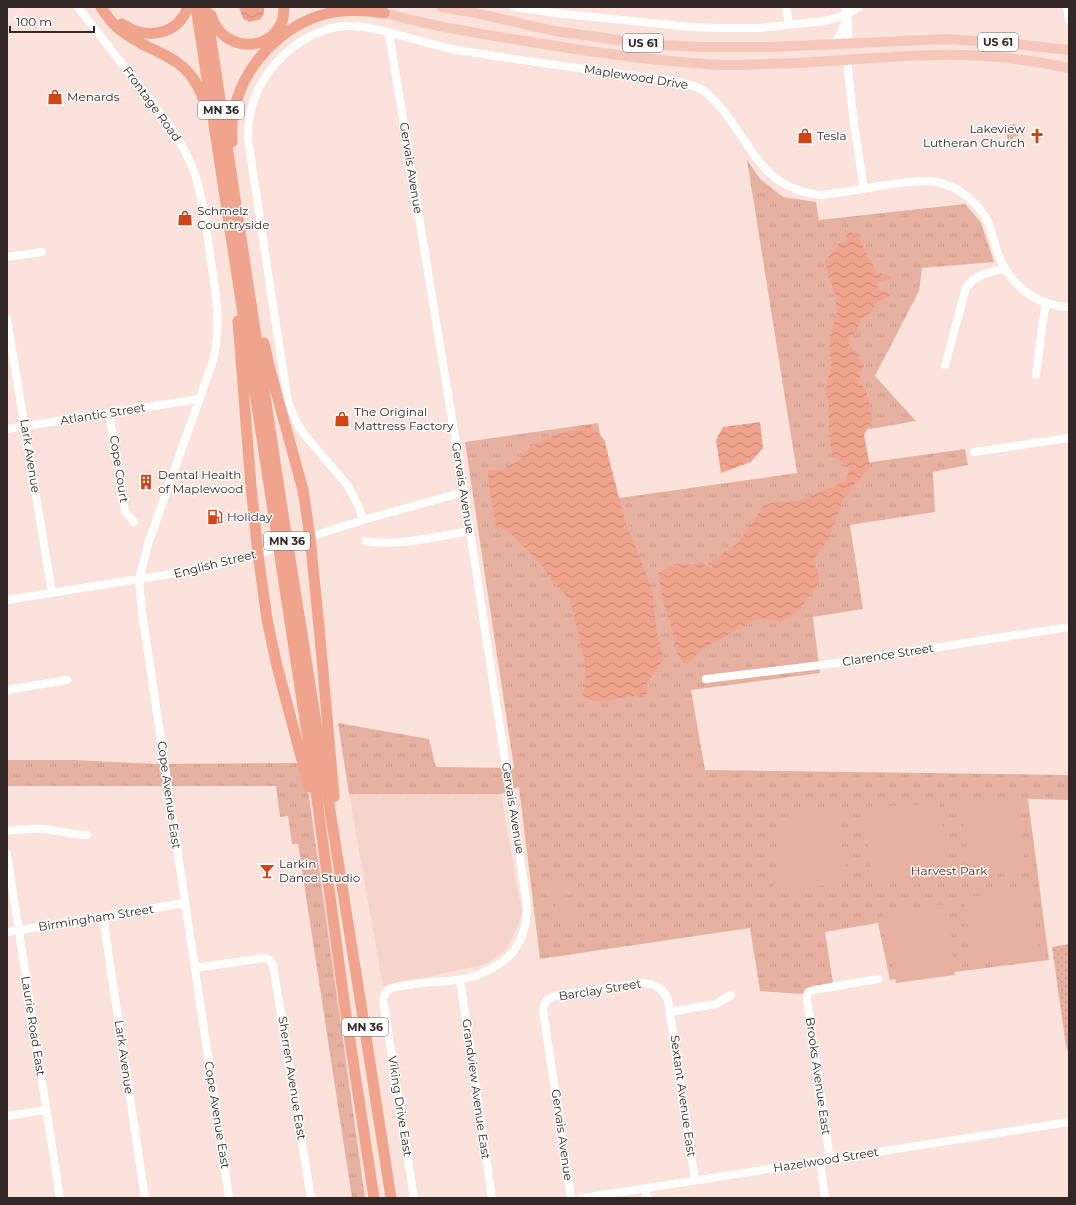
<svg xmlns="http://www.w3.org/2000/svg" width="1076" height="1205" font-family="Montserrat,sans-serif">
  <style>
    .built { fill: #f5d4cb }
    .grass { fill: url(#grass-tufts) }
    .garden { fill: url(#garden-dots) }
    .pitch { fill: #e7b1a1 }
    .water { fill: url(#water-waves) }
    .lines { fill: none; stroke-linecap: round; stroke-linejoin: round }
    .minor { stroke: #fff; stroke-width: 8 }
    .major { stroke: #f6c8bb; stroke-width: 10 }
    .highway { stroke: #f0a38d; stroke-width: 11 }
    .labels { text-anchor: middle; stroke-width: 3; stroke-linejoin: round; paint-order: stroke }
    .shield { fill: #fff; stroke: #706967; stroke-width: 1 }
    .shield-label { font-size: 11px; font-weight: bold; fill: #322926 }
    .street-label { font-size: 12px; fill: #322926; stroke: #fff }
    .poi-label { font-size: 12px; fill: #322926; stroke: #fff; text-anchor: start }
    .park-label { font-size: 12px; fill: #64210c; stroke: #fff }
  </style>
  <defs>
    <pattern id="grass-tufts" width="24" height="20" patternUnits="userSpaceOnUse"><rect width="24" height="20" fill="#e7b1a1"/><path d="M3 7l-1-3M5 7V3M7 7l1-3M15 17l-1-3M17 17v-4M19 17l1-3" fill="none" stroke="#c7988a"/></pattern>
    <pattern id="garden-dots" width="8" height="8" patternUnits="userSpaceOnUse"><rect width="8" height="8" fill="#e7b1a1"/><path d="M2 2h.1M6 6h.1" fill="none" stroke="#c7988a" stroke-width="1.8" stroke-linecap="round"/></pattern>
    <pattern id="water-waves" width="16" height="10" patternUnits="userSpaceOnUse"><rect width="16" height="10" fill="#f1a48d"/><path d="M0 5q4-4 8 0t8 0" fill="none" stroke="#c48673"/></pattern>
  </defs>
  <rect width="100%" height="100%" fill="#fbe2db"/>
  <path class="built" d="M349,794H501L522,914L515,932L505,950L487,964L383,986Z"/>
  <path class="grass" d="M1016,124L1018,136L1013,137V141L1008,142L1005,126Z
    M747,160L760,179L783,197L816,202L819,220L965,204L981,223L994,262L922,268L919,291L875,376L916,421L864,430L865,463L965,449L968,465L933,472L935,512L850,525L863,609L813,617L820,673L691,690L705,770L1069,775V800L1028,799L1049,960L890,980L878,923L825,932L833,983L801,994L760,991L750,928L540,959L519,787L501,794H349L338,723L429,739L436,767L514,768L465,442L598,423L612,499L797,473Z
    M7,760H74L156,764L297,763L309,796L365,1198H352L298,844H292L288,816L280,817L276,786H7Z"/>
  <path class="garden" d="M1069,944V1054L1066,1046L1052,947Z"/>
  <path class="pitch" d="M1019,802L1025,870L973,878L959,804Z
    M939,804L948,881L910,885L894,882L873,883L862,807Z
    M836,807L848,882L772,893L784,817Z
    M577,879L579,893L548,898L546,884Z
    M1031,888L1039,955L973,964L964,898Z
    M574,897L576,906L556,909L554,900Z
    M947,904L955,975L896,983L883,914Z
    M576,910L577,919L557,922L556,913Z"/>
  <path class="water" d="M239,7H264V13L261,19L250,22L243,19Z
    M847,230L859,238L877,274L887,275L891,278L877,284L878,290L893,294L875,304L873,311L860,320L856,332L849,337V344L864,365L858,382L866,389L872,419L864,435L870,466L844,498L827,542L817,554L814,561L820,581L800,609L781,622L757,619L706,647L685,665L677,653L670,622L663,602L658,573L676,564L706,565L737,544L757,516L764,504L803,500L845,481L850,469L832,454L829,431V407L826,388L831,367L830,341L837,311L835,294L827,272L825,261L833,252L839,243L846,242Z
    M760,422L763,448L751,462L721,473L716,440L723,427Z
    M590,424L605,441L609,459L626,524L639,555L652,590L657,633L664,659L647,683V694L613,699L606,702L593,701L582,696L586,679L584,658L570,598L554,584L541,564L507,530L496,527C493,508 488,489 488,470H503L516,462L530,447L551,436L574,430Z"/>
  <g class="lines">
    <path class="minor" d="M78,7L170,126C180,142 190,159 196,177C204,204 207,233 211,261C216,296 221,322 214,358L148,544L139,580L142,612L229,1198
      M515,7L555,13L691,27L719,28H759L825,21C837,18 849,14 859,7
      M786,7L789,25
      M845,7C849,19 848,31 848,43
      M1067,7L1069,20
      M389,33L464,492L527,905C527,936 516,959 486,971C482,973 477,976 472,977C453,982 434,981 414,984C406,986 394,985 387,991C385,993 384,996 383,999L414,1198
      M834,44C841,36 843,28 846,18
      M847,60L854,124L864,189
      M7,257L42,252
      M7,319L52,593
      M945,365L966,288C976,274 988,272 1005,269
      M1036,375L1043,320L1046,304
      M109,413L125,511L134,522
      M7,429L199,399
      M974,452L1069,438
      M363,520L359,507L348,486L304,434L298,425L288,402L274,312L248,139C248,126 249,113 254,100C266,65 300,34 337,27C355,24 373,28 391,33C411,38 432,45 452,49C526,62 600,71 675,81C685,83 695,86 704,91C715,99 723,110 731,121C757,158 771,191 822,195C843,192 864,189 885,185C903,183 920,179 937,182C959,187 978,202 988,222C993,233 994,244 998,254C1010,285 1036,306 1069,307
      M366,541C395,547 440,536 470,531
      M7,600L208,568L258,554L363,520L464,492
      M706,679L830,664L1069,627
      M7,690L67,680
      M7,831C20,830 33,828 45,829C59,831 73,835 87,835
      M7,854L60,1198
      M103,917L145,1198
      M7,932L185,903
      M195,968L264,958L270,960L273,965L311,1198
      M460,979L492,1198
      M670,1012L716,1004L731,995
      M7,1116L46,1110
      M830,1159L807,999L808,992L814,990L878,979
      M820,1161L825,1198
      M645,1188L647,1198
      M571,1198L543,1010C545,1002 547,999 555,996L641,983C654,983 663,988 668,1000L695,1180
      M583,1198L1069,1122"/>
    <path class="major" d="M441,7L476,13L554,31L626,41L662,45L699,47H771L947,39L1006,43L1069,50
      M378,11C425,25 476,33 525,41C584,51 646,60 706,64C725,66 746,65 765,64C823,63 880,56 937,55C981,54 1026,59 1069,68"/>
    <path class="highway" d="M101,7C106,15 111,22 118,28C126,35 135,40 144,45C176,60 194,68 205,104
      M196,7L316,792L345,1008L374,1198
      M206,7C245,265 283,522 325,779C347,919 370,1058 391,1198
      M211,15C223,58 285,52 284,7
      M122,24C146,40 177,36 188,7
      M232,142C227,83 273,26 329,13C348,9 365,10 384,13
      M238,321L251,486L258,554L267,619L276,662L309,787
      M264,343L269,366L303,490L310,537L320,637L334,797"/>
  </g>
  <defs>
    <symbol id="shop-bare" viewBox="-9 -9 18 18"><path d="M-5-2.5h2.3a2.7 3.5 0 0 1 5.4 0H5L5.5 6h-11ZM-1.5-2.5h3a1.5 2.3 0 0 0-3 0Z" fill="#ce4519" stroke="#fff" stroke-width="2.5" paint-order="stroke"/></symbol>
    <symbol id="church-bare" viewBox="-9 -9 18 18"><path d="M-1.2-6h2.4v3.5h3.3v2.4h-3.3V6h-2.4V-.1h-3.3v-2.4h3.3Z" fill="#ce4519" stroke="#fff" stroke-width="2.5" paint-order="stroke"/></symbol>
    <symbol id="building-bare" viewBox="-9 -9 18 18"><path d="M-4-6H4V6H1V3H-1V6H-4ZM-2.5-4.3h1.7v1.8h-1.7ZM.8-4.3h1.7v1.8H.8ZM-2.5-1h1.7V.8h-1.7ZM.8-1h1.7V.8H.8Z" fill="#ce4519" stroke="#fff" stroke-width="2.5" paint-order="stroke"/></symbol>
    <symbol id="fuel-bare" viewBox="-9 -9 18 18"><path d="M-5.5-6h7V0h2V4h1.3V-2.5L3-4.5l.8-.8L6-3V5H2.5V1h-1V6h-7ZM-4.2-4.7v3.2H.2V-4.7Z" fill="#ce4519" stroke="#fff" stroke-width="2.5" paint-order="stroke"/></symbol>
    <symbol id="bar-bare" viewBox="-9 -9 18 18"><path d="M-6-5H6L.8 .8V4.5H3.5V6h-7V4.5H-.8V.8Z" fill="#ce4519" stroke="#fff" stroke-width="2.5" paint-order="stroke"/></symbol>
  </defs>
  <g fill-rule="evenodd">
    <use href="#shop-bare" x="44" y="86" width="22" height="22"/>
    <use href="#shop-bare" x="794" y="125" width="22" height="22"/>
    <use href="#church-bare" x="1026" y="125" width="22" height="22"/>
    <use href="#shop-bare" x="174" y="207" width="22" height="22"/>
    <use href="#shop-bare" x="331" y="408" width="22" height="22"/>
    <use href="#building-bare" x="135" y="471" width="22" height="22"/>
    <use href="#fuel-bare" x="204" y="506" width="22" height="22"/>
    <use href="#bar-bare" x="256" y="860" width="22" height="22"/>
  </g>
  <g class="labels">
    <g class="shield">
      <rect x="978" y="33" width="40" height="18" rx="3"/>
      <rect x="623" y="34" width="40" height="18" rx="3"/>
      <rect x="198" y="101" width="46" height="18" rx="3"/>
      <rect x="264" y="532" width="46" height="18" rx="3"/>
      <rect x="342" y="1018" width="46" height="18" rx="3"/>
    </g>
    <g class="shield-label">
      <text x="998" y="46">US 61</text>
      <text x="643" y="47">US 61</text>
      <text x="221" y="114">MN 36</text>
      <text x="287" y="545">MN 36</text>
      <text x="365" y="1031">MN 36</text>
    </g>
    <g class="street-label">
      <text transform="translate(636 77) rotate(9)" y="4">Maplewood Drive</text>
      <text transform="translate(152 104) rotate(54)" y="4">Frontage Road</text>
      <text transform="translate(411 168) rotate(81)" y="4">Gervais Avenue</text>
      <text transform="translate(103 414) rotate(-9)" y="4">Atlantic Street</text>
      <text transform="translate(30 456) rotate(81)" y="4">Lark Avenue</text>
      <text transform="translate(119 469) rotate(81)" y="4">Cope Court</text>
      <text transform="translate(463 488) rotate(81)" y="4">Gervais Avenue</text>
      <text transform="translate(215 564) rotate(-14)" y="4">English Street</text>
      <text transform="translate(888 655) rotate(-9)" y="4">Clarence Street</text>
      <text transform="translate(169 795) rotate(82)" y="4">Cope Avenue East</text>
      <text transform="translate(513 808) rotate(81)" y="4">Gervais Avenue</text>
      <text transform="translate(96 918) rotate(-9)" y="4">Birmingham Street</text>
      <text transform="translate(600 990) rotate(-9)" y="4">Barclay Street</text>
      <text transform="translate(33 1026) rotate(81)" y="4">Laurie Road East</text>
      <text transform="translate(124 1057) rotate(82)" y="4">Lark Avenue</text>
      <text transform="translate(818 1076) rotate(82)" y="4">Brooks Avenue East</text>
      <text transform="translate(292 1078) rotate(81)" y="4">Sherren Avenue East</text>
      <text transform="translate(476 1089) rotate(82)" y="4">Grandview Avenue East</text>
      <text transform="translate(683 1096) rotate(82)" y="4">Sextant Avenue East</text>
      <text transform="translate(400 1106) rotate(81)" y="4">Viking Drive East</text>
      <text transform="translate(217 1115) rotate(81)" y="4">Cope Avenue East</text>
      <text transform="translate(562 1135) rotate(82)" y="4">Gervais Avenue</text>
      <text transform="translate(826 1160) rotate(-9)" y="4">Hazelwood Street</text>
    </g>
    <g class="poi-label">
      <text x="67" y="101">Menards</text>
      <text x="1025" y="133" text-anchor="end">Lakeview<tspan x="1025" dy="14">Lutheran Church</tspan></text>
      <text x="817" y="140">Tesla</text>
      <text x="197" y="215">Schmelz<tspan x="197" dy="14">Countryside</tspan></text>
      <text x="354" y="416">The Original<tspan x="354" dy="14">Mattress Factory</tspan></text>
      <text x="158" y="479">Dental Health<tspan x="158" dy="14">of Maplewood</tspan></text>
      <text x="227" y="521">Holiday</text>
      <text x="279" y="868">Larkin<tspan x="279" dy="14">Dance Studio</tspan></text>
    </g>
    <g class="park-label">
      <text x="949" y="875">Harvest Park</text>
    </g>
  </g>
  <rect width="1076" height="1205" fill="none" stroke="#322926" stroke-width="16"/>
  <path d="M10 26v6h84v-6" fill="none" stroke="#322926" stroke-width="2"/>
  <text x="16" y="26" font-size="12" fill="#322926" stroke="#ffffff" stroke-width="3" paint-order="stroke">100 m</text>
</svg>
